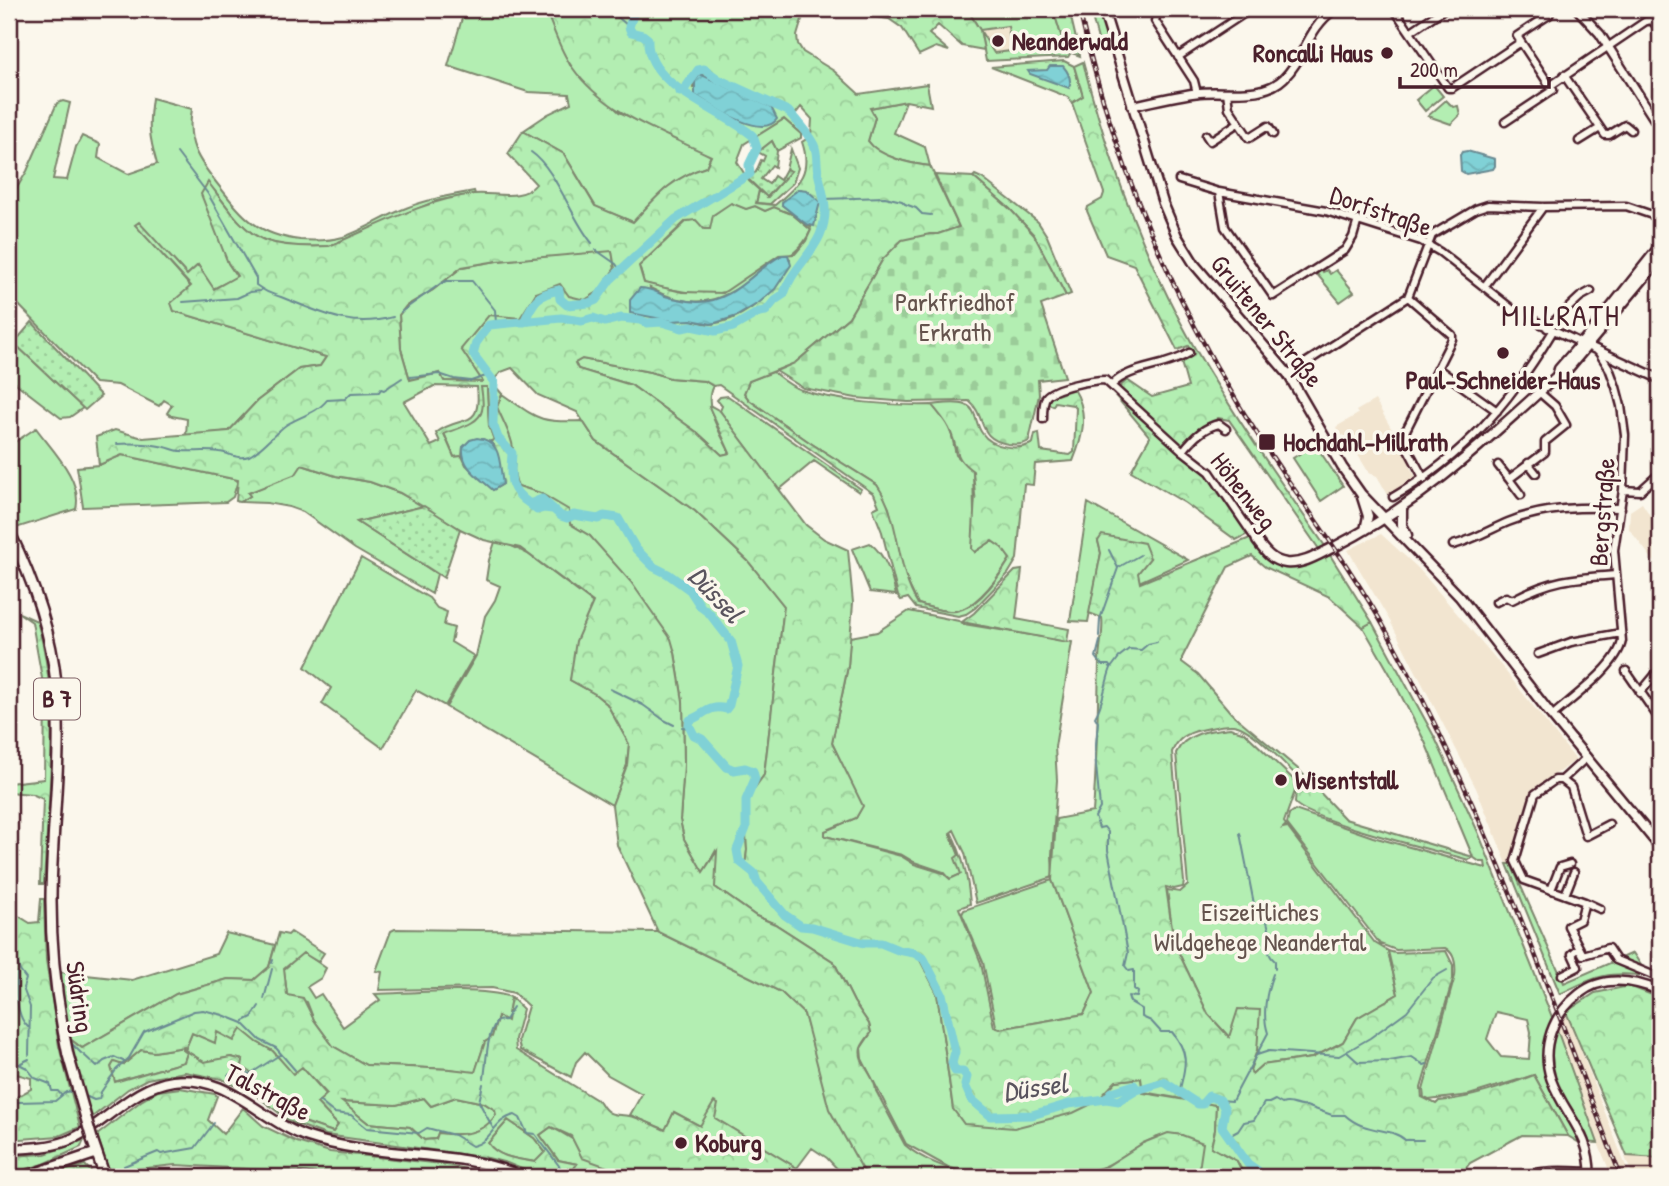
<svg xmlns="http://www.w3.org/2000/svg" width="1669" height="1186" font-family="'Patrick Hand',sans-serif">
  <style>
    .built { fill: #f2e5d0 }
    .grass { fill: #b3eeb2; stroke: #7e866e; stroke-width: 2; fill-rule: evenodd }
    .forest { fill: url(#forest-crowns); stroke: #7e866e; stroke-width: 2; fill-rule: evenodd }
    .cemetery { fill: url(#cemetery-stones); stroke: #7e866e; stroke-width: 2 }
    .garden { fill: url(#garden-dots); stroke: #7e866e; stroke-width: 2 }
    .water { fill: url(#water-waves); stroke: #6a8a92; stroke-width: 2 }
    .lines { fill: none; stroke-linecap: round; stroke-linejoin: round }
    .stream { stroke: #6a8a92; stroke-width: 2 }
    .river { stroke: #80d1d6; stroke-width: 9 }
    .minor-casing { stroke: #4a1f2b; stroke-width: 11 }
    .tertiary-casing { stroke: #4a1f2b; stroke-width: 12 }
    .secondary-casing { stroke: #4a1f2b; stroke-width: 13 }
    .primary-casing { stroke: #4a1f2b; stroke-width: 14 }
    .minor { stroke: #fbf7ec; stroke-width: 6 }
    .tertiary { stroke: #fbf7ec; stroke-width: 7 }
    .secondary { stroke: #fbf7ec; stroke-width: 8 }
    .primary { stroke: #fbf7ec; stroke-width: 9 }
    .rail-casing { stroke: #4a1f2b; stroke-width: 4.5 }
    .rail { stroke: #fbf7ec; stroke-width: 2; stroke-dasharray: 5; stroke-linecap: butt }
    .primary-bridge-casing { stroke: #4a1f2b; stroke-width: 14; stroke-linecap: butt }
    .primary-bridge { stroke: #fbf7ec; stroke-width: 9 }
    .poi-dot { fill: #4a1f2b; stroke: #fbf7ec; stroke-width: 2.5 }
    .labels { text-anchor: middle; stroke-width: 7; stroke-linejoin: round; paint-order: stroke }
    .shield { fill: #fbf7ec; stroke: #7f6065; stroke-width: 2 }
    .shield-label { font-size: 24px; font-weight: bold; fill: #4a1f2b }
    .poi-label { font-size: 26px; font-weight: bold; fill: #4a1f2b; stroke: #fbf7ec; text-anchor: start }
    .street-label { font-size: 26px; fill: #4a1f2b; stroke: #fbf7ec }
    .park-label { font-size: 26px; fill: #64534d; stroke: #fbf7ec }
    .water-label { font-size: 28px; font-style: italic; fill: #5a545e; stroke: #fbf7ec }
    .quarter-label { font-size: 30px; letter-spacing: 2px; fill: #4a1f2b; stroke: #fbf7ec }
  </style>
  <defs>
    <pattern id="forest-crowns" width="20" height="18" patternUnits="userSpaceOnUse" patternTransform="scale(1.75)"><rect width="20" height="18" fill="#b3eeb2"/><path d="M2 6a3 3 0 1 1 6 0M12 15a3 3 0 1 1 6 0" fill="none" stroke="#9bcc99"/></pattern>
    <pattern id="cemetery-stones" width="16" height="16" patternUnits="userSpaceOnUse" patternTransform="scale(1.75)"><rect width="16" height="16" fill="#b3eeb2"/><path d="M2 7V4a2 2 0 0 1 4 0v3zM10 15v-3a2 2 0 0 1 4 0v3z" fill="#9bcc99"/></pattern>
    <pattern id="garden-dots" width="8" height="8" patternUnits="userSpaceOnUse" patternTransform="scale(1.75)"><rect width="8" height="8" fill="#b3eeb2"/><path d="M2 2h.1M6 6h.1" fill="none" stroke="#9bcc99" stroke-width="1.8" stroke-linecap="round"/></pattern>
    <pattern id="water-waves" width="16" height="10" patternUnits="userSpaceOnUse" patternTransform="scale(1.75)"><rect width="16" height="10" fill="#80d1d6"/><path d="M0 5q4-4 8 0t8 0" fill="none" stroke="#70b3b8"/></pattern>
  </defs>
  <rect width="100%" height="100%" fill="#fbf7ec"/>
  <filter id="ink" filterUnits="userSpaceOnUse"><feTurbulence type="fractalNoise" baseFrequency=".0143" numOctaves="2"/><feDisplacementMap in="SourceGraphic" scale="14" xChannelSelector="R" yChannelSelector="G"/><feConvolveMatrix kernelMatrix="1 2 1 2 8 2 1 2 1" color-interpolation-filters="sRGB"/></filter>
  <g filter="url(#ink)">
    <path class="built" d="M1009,26L1011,51L994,53L980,30Z
      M1375,400L1411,463L1409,465L1417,479L1388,495L1377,476L1369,473L1358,455H1356L1344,435L1341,436L1336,427L1358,414L1356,411Z
      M1642,503L1655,523L1660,520V569L1629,529L1630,511Z
      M1381,534L1418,568L1491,653L1576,760L1531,791L1511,864H1507L1476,788L1390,621L1348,550Z
      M1566,1012L1630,1177H1612L1598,1143L1556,1027Z
      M1625,1157H1660V1177H1633Z"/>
    <path class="grass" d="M452,9H545L570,65L619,112L711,155L706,167C671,179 657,196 633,222L596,207L564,154L523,131L548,114L571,103L569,94L528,92L448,66L463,15L451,11Z
      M967,9H1053L1066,51L1070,54L1068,57L986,61L980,30ZM1008,26L1011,51L994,53L980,30Z
      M1090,9H1101L1110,49L1101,51Z
      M1064,61L1074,66L1083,96L1072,103L1068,97L991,67Z
      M1434,85L1443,96L1425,111L1416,100Z
      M152,98L192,109C186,143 198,160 219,186C244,218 258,235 300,240C315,241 329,241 343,237C365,230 385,216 406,208C428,199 451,195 474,191L475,194L436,201L329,246C309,247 281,248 262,239C239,228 224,201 208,183L228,263L237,277L213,289L198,265L187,275L139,223L136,225L191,287L172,303L174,311L326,357L320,366L299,369L257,401L229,431L186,436L187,419L172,416L167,413L172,405L164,400L159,406L118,385L95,383L9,295V201L27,171L57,103L63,101L70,103L53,179L67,180L76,147L82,136L100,144L98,158L128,174L157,164C149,136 148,127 152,98Z
      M906,101L894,133L925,147L930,166C911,164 879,157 868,141L875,117L870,108Z
      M784,119L801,134V138L777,151L772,141L758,152L756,136Z
      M791,149L798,168L793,183L770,204L756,203L759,191L768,197L790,171L786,169Z
      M731,202L746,209L755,206L765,211L774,207L792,214L811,230C798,259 777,260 752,274C743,279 734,289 724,292C708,298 661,288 644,283L639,266L687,221L713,215Z
      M612,250L615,268L598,292L585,300L536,293L484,382L444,381L440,373L410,380L401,349L399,315L406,306L433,290L462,267L497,261Z
      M1321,270L1323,272L1327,270L1330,274L1336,270L1354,292L1340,302L1316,273Z
      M14,343L83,408L70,417L61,418L9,378V349Z
      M582,359L650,372L670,378L705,381L713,386C702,406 721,434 730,453L722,455L698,433L631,385L578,369L575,363Z
      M773,372C781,378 791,387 801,390C838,402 892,406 932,405L946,421L952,436L956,455L973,471L975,552L992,541L1003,548L1010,559C999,576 977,607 956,611C944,613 929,607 918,604L903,573L889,508L877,485L812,444L749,400L744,393L749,381Z
      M481,387H487L489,426L494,440L489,442L483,439L463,447L462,456L454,457L444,433L475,420L482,410Z
      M502,394C538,419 538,423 583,421L596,441L695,511L748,561L784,606L764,775L744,803L747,850L745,867L847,939L915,950L937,993L953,1109L1096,1102L1116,1081L1141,1078L1143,1093L1216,1105L1215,1130L1211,1147L1237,1161L1245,1177H1195L1200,1163L1182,1135C1152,1131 1133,1152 1108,1165C1083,1178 1040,1181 1011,1177C1004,1176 998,1172 992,1168L994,1176L972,1175L948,1167L906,1144L862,1059L861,1048L871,1033L869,1024L854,1002L834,962L775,924L756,916L715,887V852L703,873L684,839L680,820L684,765L683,701L675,653L590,536L570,524L540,493L518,486L513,476L515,462L497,407Z
      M728,396L861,489L859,492L814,461L779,490L720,411L722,406L717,400L720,397Z
      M36,428C52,450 83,480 76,509L16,528L9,524V446Z
      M1315,444L1343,486L1321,501L1293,458Z
      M122,455L238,480L233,497L226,502L83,507L77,467L99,465Z
      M302,465L336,476L370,482L400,493L424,506L357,522L437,574L432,594L355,549L303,512L289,507L267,503L240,502L250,496L248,493L279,479Z
      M1088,503L1188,560L1139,582L1138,573L1150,558L1098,541L1101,553L1088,622L1070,621Z
      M495,542L508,544L528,554L593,603L570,680L595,694L607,704L629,744L627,765L612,805L446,707L476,656L485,616L495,600L500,586L486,580L489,560Z
      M870,543C887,557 891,574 896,595L870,592L852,549Z
      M361,558L429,598L437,608L447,612L444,625L454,628L451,642L474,656L445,706L416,690L383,748L322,704L331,688L305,667Z
      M909,611L959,621L964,624L1072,642L1055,747L1057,780L1052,855L1053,877L976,903L965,853L954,830L950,833L959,855L962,874L950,879L944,872L914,862L902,855L825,836L824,831L856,818L862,806L832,743L848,666L850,637L877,632Z
      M1372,622L1435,738L1478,832L1556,1027L1598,1143L1578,1142L1568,1136L1534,1075L1469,1095L1429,1100L1424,1098L1423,1090L1455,976C1456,966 1455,953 1445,948L1396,950L1380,944L1287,824L1289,814L1295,810L1373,837L1486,868L1485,862H1480L1473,857L1425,742L1390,674L1363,627ZM1496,1012L1528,1019L1531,1032L1529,1059L1501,1057L1487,1039Z
      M1230,728L1245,733L1294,780L1295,791L1284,822L1286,825L1283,828L1287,827L1375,943L1388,951L1398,994L1357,1018L1343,1042L1312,1058L1262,1065L1252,1074L1250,1070L1257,1050L1230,1038L1208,1014L1174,943L1167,890L1180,892L1188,885L1176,753C1185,733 1210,730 1230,728Z
      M1507,864H1511L1564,983L1633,953L1648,976C1608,971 1595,976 1560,994Z
      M1052,880L1094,993L1084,1014L1000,1029L996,1026L983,962L962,914L964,910Z
      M395,929L658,932L781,992L804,1014L816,1056L863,1170L872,1177H845L827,1158L812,1148L797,1168L714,1118L700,1126L674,1112L666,1130L630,1115L642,1094L608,1075L585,1052L576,1062L571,1077L520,1050L518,1040L528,1006L514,993L492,988L379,990L382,972L376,971L391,931Z
      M226,933L275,945L269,967L254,980L228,979L176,994L82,1048L66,1036L58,972L132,980L216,954Z
      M303,952L326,968L321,978L307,987L314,998L321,994L343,1027L380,1000L375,994C413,993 477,986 511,997L507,1022L498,1017L492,1038L485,1042L475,1073L450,1069L366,1065L333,1046L314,1020L307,1002L287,996L284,969Z
      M241,1028L257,1042L273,1051L293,1073L302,1067L327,1095L317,1103L338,1125L333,1132L306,1123L285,1108L281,1112L278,1102L240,1080L239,1073L243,1060L231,1057L204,1062L185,1050L192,1033L215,1042L216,1032Z
      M184,1047L183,1050L187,1053L184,1062L114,1082L111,1067L114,1061L123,1065L141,1050L154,1052Z
      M456,1097L484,1103L495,1110L496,1115C483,1135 461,1136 438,1133L436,1139L424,1140L410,1127L368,1123L341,1102L396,1105L424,1098L431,1106Z
      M508,1120L534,1138L545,1152L536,1162C519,1159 498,1158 488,1143Z
      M551,1127C581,1141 605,1165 635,1177H567L577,1164L558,1160L540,1135Z"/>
    <path class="forest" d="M545,9H805L797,36L798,44L803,52L834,71L859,94L927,84L931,106L906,101L870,108L875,117L868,141C879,157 911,164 930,166L959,227L938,234H930L883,259L849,317L795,363L749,381L744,393L749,400L812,444L877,485C901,519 895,567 918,604C929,607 944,613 956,611C979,607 999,577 1010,559L1002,548L992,541L975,552L972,549L975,495L973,471C954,458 959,452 951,433C947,422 939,414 932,405C942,404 956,401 966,405C977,409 975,424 982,433C992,448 1018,451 1033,443L1035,434L1039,433L1041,451L1070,455L1074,452L1076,408L1073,405L1055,402L1053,406L1047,403L1051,397L1074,389C1089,413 1083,437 1073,461L1035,464L1033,485L1024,484L1017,559L1008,574L975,608L966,614L958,616L916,608L908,598L901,600L898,596L882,532L873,509L879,506L874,494L719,385L713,386L705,381L670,378L650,372L582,359L575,363L578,369L631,385L698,433L722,455L730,453L709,407L711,406L720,411L806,525L824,539L848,550L853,603L848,666L832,743L863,806L856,818L825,831V836L901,856L914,864L943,873L950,879L961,874L955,858L959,855L951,832C963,856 968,877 970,904L959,908L981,963L994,1027L1000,1029L1084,1014L1094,993L1052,880L1056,819L1093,812C1097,761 1098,711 1099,661C1099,646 1104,632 1102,618L1089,613L1101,553L1098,541L1102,535L1144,543L1150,558L1138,573L1140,583L1250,538C1275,576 1292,573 1330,555L1372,622L1363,627L1330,597L1265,567L1252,556L1228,567L1182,658V662L1198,674L1231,713L1298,769L1345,819L1473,857L1469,860C1440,852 1308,820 1295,803L1297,776C1283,763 1252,727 1233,725C1223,724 1211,728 1201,730C1187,733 1178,738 1172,752L1184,882L1183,887L1174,889L1166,887L1174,943L1208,1014L1229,1037L1238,1009L1260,1010L1257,1050L1250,1070L1252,1074L1262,1065L1312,1058L1343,1042L1357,1018L1398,994L1388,951L1395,953L1446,951L1453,965V979L1421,1088L1422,1097L1436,1104L1439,1101C1473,1098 1503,1087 1534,1075L1568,1136L1522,1135L1470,1163L1459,1177L1448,1175L1447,1177H1245L1237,1161L1211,1147L1215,1130L1216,1105L1143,1092L1141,1078L1116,1081L1096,1102L1073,1113L1014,1128L964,1124L953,1109L937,993L915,950L847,939L785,917L745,867L747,850L744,803L764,775L784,606L748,561L695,511L596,441L577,412L538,395L512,368L501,372L492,382L502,394L497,407C502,419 509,431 512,443C516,459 511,472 518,486L540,493L569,510L570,524L590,536L631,582L671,639L675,653L683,701L684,765L680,820L684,839L703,872L717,851L715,887L756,916L775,924L834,962L854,1002L869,1024L871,1033C868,1037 863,1043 861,1048C857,1063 876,1076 876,1091L905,1145C924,1162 953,1170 977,1177H872L863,1170L829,1109L804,1014L781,992L658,932L617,845L612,805L627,765L629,744L607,704L595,694L570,680L576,641L593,602L520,548L484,540L460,529L400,493L370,482L336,476L302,465L296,474L248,493L250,496L240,502L236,501L238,480L122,455L99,465L96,437L115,430L143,438L229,431L257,401L299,369L320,366L326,357L174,311L171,303L191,286L135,225L139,222L187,275L198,265L214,289L237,276L228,263L201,194L208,182C222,200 243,232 264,240C284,247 309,247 329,246C376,227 423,200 474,194C494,192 522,202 536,184L508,154L523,131L564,154L595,206L633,222C657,196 671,178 706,167L711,156C661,132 604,113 572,67C560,51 553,27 545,9ZM696,76L771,107L693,88ZM801,107L812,119L811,136L802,142C813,174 797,185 775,205L756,203L759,190L749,181L737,162L744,144L784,119L801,134L806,131L794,116ZM799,189L807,191L813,198L811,227L782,205L787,199ZM731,203L746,209L755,206L765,211L774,207L792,214L811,230L806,241L795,254L779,255L723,293L682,292L644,283L639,266L686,221L696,220L704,229H710L713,215ZM612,251L615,269L598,292L585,300L569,296L560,284L536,293L520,318L489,315L461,349L483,382L444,381L440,373L410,380L401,349L399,315L406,306L433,290L462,267L497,261ZM787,255L790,259C790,267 786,270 781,277C766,300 740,321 711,324C703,324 697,321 690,320C678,318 669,320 657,317L650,288C708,320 736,290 782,256ZM434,386L477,387C482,432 461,413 436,433L440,442L431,446L404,402ZM481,387H487L489,426L494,440L489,442L494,445L503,484L493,490L466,465L462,456L454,457L444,434C455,429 480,424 482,410C484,403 482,394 481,387Z
      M824,9H967L980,30L984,50L962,46L938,25L929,34L949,51L936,47L919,55L902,28L889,19Z
      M1053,9H1069L1080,56L1066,51Z
      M1083,62C1108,159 1144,257 1193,345C1233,414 1279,480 1325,546L1319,549L1229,420L1218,418L1188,440L1180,452L1207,472L1248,532L1246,535L1236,540L1185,503L1131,471L1150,437L1113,393L1127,380L1152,397L1188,387L1181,362L1193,355L1188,346L1177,350L1134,265L1106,255L1087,211L1088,207L1102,199L1104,193L1072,103L1083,96L1074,66Z
      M1446,100L1453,107L1458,106L1460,115L1451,124L1428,116Z
      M975,175L982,178L1038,222L1047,236L1071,294L1066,296L1034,235L1010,209L973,177Z
      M1022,570L1016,619L1069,629L1067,642L962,622L974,613L1015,571Z
      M19,613L37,621C62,706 48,797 44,884H40L43,799L32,794L9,792V783L44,779L45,695L32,622Z
      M41,899H44L46,960L59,1046L80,1127L59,1136L9,1140V1101L31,1089V1078L9,1072V910L30,923L39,922Z
      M291,932L324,953L318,962L303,953L284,969L287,995L303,998L314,1020L333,1046L366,1065L450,1069L475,1072L485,1042L492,1037L498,1016L507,1021L511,997L523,1009L515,1039L516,1050L600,1102C610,1120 618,1112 634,1117C644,1120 655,1126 665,1130L674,1112L700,1126L714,1102L718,1104L715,1118L797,1168L798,1177H635L582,1158L571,1136L551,1127L540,1135L558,1160L577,1164L567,1177H541L507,1163L488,1158L326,1135L291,1122L257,1096L222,1079L185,1072L147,1079L128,1089L91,1118L66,1036L82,1048L176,994L228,979L254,980L269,967L279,933L288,935ZM241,1029L257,1042L273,1051L293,1074L302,1067L327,1094L317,1103L338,1125L333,1132L307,1123L284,1108L281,1112L278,1102L240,1080V1073L252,1077L254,1074L242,1067L243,1060L231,1057L204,1062L185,1050L192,1033L215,1043L217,1032L234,1041ZM184,1047L183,1050L187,1053L184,1062L115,1082L111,1067L114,1062L123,1065L141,1050L154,1052ZM456,1097L484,1103L495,1110L496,1115C482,1135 461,1136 438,1133L436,1139L424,1140L410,1127L368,1123L342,1102L396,1105L424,1098L431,1106ZM508,1120L534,1138L545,1152L535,1162C519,1159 498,1158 488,1143Z
      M1629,986L1660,998V1158L1627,1156L1566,1012L1595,993Z
      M180,1088L215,1094L217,1096L208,1120L223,1134L243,1108L263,1126L297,1142L330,1152L442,1164L504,1177H395L175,1165L109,1172L97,1135L141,1101L158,1091Z
      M1168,1133L1182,1135L1203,1143L1200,1163L1195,1177H1069L1107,1166L1143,1143Z
      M84,1140L81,1147L44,1164L9,1174V1156L45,1154Z
      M85,1165L95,1176L41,1177Z"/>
    <path class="cemetery" d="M935,175L973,177L1010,209L1034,235L1066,296L1041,305L1065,377L1038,380L1039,395L1029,441C1023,445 1016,445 1008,444C976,439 987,416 969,401L908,402L856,398L803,388L776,371L795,363L849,317L883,259L902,240L930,234H938L959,227Z"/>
    <path class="garden" d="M772,141L777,151L775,167L772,165L761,179L769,184L774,176L780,180L786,169L791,171L767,197L747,178L756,172L761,160L763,161L765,156L758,152Z
      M32,322L101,396L85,410L14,343Z
      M424,506L460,529L444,578L357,522Z"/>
    <path class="water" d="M1050,66H1063C1069,73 1072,80 1069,88L1030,74L1028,71L1047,70Z
      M700,74L771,107L777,119C762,141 711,105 695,95V81Z
      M1467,151L1495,159V166L1493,169L1466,174L1461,171L1460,155L1462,152Z
      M799,189L807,190L820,202L814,226L806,224L782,205V202Z
      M782,255H788L791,265L775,289L760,302L737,316L712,324L691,320L672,321L630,313V300L640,288C651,288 655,292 665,296C675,299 687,301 697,302C734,303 753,270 782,255Z
      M477,438C503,440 499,465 503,484L493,490C479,477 461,468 463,447L470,440Z"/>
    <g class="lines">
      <path class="stream" d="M609,9L629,27
        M531,152C556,169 571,218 592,243
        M177,153L208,194L256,278V285L262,289
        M824,199L885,197L902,201L905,204L916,208L922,214L931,215
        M596,250L616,264L620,270
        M183,302L237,298L250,292L260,291L262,289C269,294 273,294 281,297C321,312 348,329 393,317
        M401,312L440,284L446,281H472L495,310L496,323
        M410,377L439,374L454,379L471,381L489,375
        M117,444C132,443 151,444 165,447C170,448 176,451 181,451C193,452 206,450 219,452C230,453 237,460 249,456C259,452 276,432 286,425C299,417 318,412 327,400L345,399L351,393L379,392L381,389L384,390L402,378
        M1119,567L1140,555
        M1099,636L1100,619L1118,568L1109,550
        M1100,641L1096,657L1102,665H1109L1111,668C1105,683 1103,705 1095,717L1098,722L1095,754L1100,808L1095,817L1099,828L1104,827L1108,832V850L1128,953L1125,966L1129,971L1134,970V989L1138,992L1137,997L1128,996L1130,1002L1142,1009V1017L1151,1021L1161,1032H1172C1191,1055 1185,1067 1179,1093
        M1111,668L1120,656L1129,649L1141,650L1148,644L1157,642
        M610,689L643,705L664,720L674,725
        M682,727L690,728
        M1240,833L1254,904L1264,914
        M1266,918L1272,940C1268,950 1267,954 1275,961V968
        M10,940L20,971L26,979L23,988L30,1007L29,1055
        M272,963L273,960
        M17,973C16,990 15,1015 28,1027
        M264,999L272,969
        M244,1021L252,1017L259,1006
        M68,1033L72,1044L82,1054
        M1347,1052L1358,1062L1390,1061L1412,1057L1424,1065L1427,1064
        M84,1055L97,1067L104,1061L114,1057L123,1061
        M1257,1055L1269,1051L1339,1056L1370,1038L1407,1011L1433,978L1447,970
        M9,1059L27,1068L35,1078L50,1084L52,1091H58L61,1095
        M21,1063L29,1059
        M228,1075L239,1071L250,1074L281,1054
        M484,1078C487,1059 486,1036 497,1021L505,1020L513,1007
        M483,1084L479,1102L493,1128
        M83,1095L94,1100L99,1099L101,1092L116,1070L129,1058L144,1032L194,1011L203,1010L223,1015L243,1023L260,1040L276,1048L295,1070
        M1220,1100L1232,1101L1268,1033C1262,1016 1266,992 1273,974
        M319,1101L334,1113L351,1115L367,1128L419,1133L427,1128L454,1135L472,1146C493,1142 492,1120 515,1115L520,1118L527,1133L535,1134L563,1171C577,1170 592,1173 605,1177
        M9,1105L18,1102L55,1101L66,1092L75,1091
        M1227,1137L1238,1131L1244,1122L1254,1120L1264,1103H1269L1275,1100L1282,1104C1291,1100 1297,1108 1306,1106L1332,1115H1345C1365,1134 1392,1127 1405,1140H1423
        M124,1166L158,1152L161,1154L195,1148L214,1123"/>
      <path class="river" d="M680,92L686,87L698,70L704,69L718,79L788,111C797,121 808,133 814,145C818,153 816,163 818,172C823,195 830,211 820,235C811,256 790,272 784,294L775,300L766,311L759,312L733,327L715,331L691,326L682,328L662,322L647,323L640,320L621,318L605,322L593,318L582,321L561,318L489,325L476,343L473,354L494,382L493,424L498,438L512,453C511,475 506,488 530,504L542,499L561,516L567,518L574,515L598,519L604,516L618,518L636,549L654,567L668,574L690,590L701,607L709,613L731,641L738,666L729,705L726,709C710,704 704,715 690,720L689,725L694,735L702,739L727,767L734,770L745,768L753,771L755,779L746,800V828L737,850L739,861L754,873L757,882L785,915L801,926L812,927L864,943H881L898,950L914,953L924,959L942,994L955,1052L952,1063L955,1071H963L967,1077L965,1085L971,1099L991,1116L1032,1115L1069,1104L1106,1099L1112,1092L1134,1085L1137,1090L1164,1082L1198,1104H1202L1209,1096L1220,1100L1225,1109L1222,1127L1248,1164L1258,1171L1259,1177
        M524,322C533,303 536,294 559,290L560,299L567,305L589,303L596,300L610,280L676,219L750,174L749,165L757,148L753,136C724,110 645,87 648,39L643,35L631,32L629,27L635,9
        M530,504L537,510L544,508L552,509
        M1106,1099L1119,1101L1137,1090"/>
      <defs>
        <path id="minor" d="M1158,9L1155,21L1194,81L1197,93
          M1394,9L1448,88H1452L1521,42
          M1410,32L1444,9
          M1178,57L1251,9
          M1564,75L1605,135H1609L1625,125L1631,130
          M1550,86L1517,36L1549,15L1552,9
          M1227,92L1229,108L1249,138L1268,126L1273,134
          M1505,122L1553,90L1550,86L1646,21L1652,20L1660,31
          M1206,135L1210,141L1238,123
          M1579,141L1600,128
          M1179,180L1219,192L1326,211L1421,241L1440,252L1516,312L1583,344
          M1219,192L1225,227L1273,296L1345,250L1353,237L1358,220
          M1484,287L1543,207
          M1408,297L1452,335V339L1402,438L1424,479
          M1547,328L1580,297L1591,291
          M1437,368L1497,411
          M1288,374L1408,297L1432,235L1476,209L1488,205L1543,207L1626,206L1658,217
          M1112,385C1129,366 1166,368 1189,353
          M1043,419C1043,413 1043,402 1046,397C1053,387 1093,380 1105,380L1183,451L1210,472L1257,541
          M1183,451C1192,439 1204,427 1219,424L1226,429
          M1528,463L1536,473
          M1498,465L1509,479L1545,452V442L1566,425L1555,406L1539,392
          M1509,479L1521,495
          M1623,490L1640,491L1660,473
          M1393,497C1465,456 1511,401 1553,331
          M1453,545C1473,540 1489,530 1508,522C1545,507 1581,507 1621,508
          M1496,602L1506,597L1512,600C1552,579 1573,578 1616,575
          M1538,654L1571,642L1621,633
          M1626,671L1660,720
          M1640,693L1660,669
          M1552,716C1572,698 1617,667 1622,641L1614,550L1623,490L1625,435L1621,406L1616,387L1609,368L1598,351
          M1587,757L1562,780H1555L1535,794L1515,861L1524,880L1585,902L1580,920L1568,926L1583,955L1608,948L1616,960L1655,976L1660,973
          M1562,780L1571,787L1586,836L1609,824
          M1551,890L1560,867L1570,864
          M1565,895L1574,872
          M1585,902L1600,909
          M1562,975L1578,967L1572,954L1579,948
          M1520,1177C1542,1169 1567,1171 1590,1172"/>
        <path id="tertiary" d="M1577,9L1600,34L1660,128
          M1132,106C1153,101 1174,96 1196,93C1224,89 1261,100 1284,78C1305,58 1307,28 1335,9
          M1588,346L1660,379
          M1590,1177C1591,1132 1565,1117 1551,1079C1540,1047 1553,1014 1579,994C1603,975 1634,980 1660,991"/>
        <path id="secondary" d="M1103,9L1163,203L1177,236L1195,265L1288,374L1342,467L1361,494L1460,597L1552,716L1660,847
          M1557,376L1559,369L1593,330L1660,246
          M1362,497L1368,516L1365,530
          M1402,508V525L1407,535
          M1257,541C1265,552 1272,561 1286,563C1304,565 1321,553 1336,546C1424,501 1485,441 1557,376L1566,371L1660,259
          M9,1149C28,1148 48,1148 67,1141C106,1125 129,1088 173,1081C227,1073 261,1121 308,1137C377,1160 456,1147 523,1177"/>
        <path id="primary" d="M9,531C32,578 51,630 56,683C63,756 51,828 51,901C51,953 57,1004 68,1055
          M92,1139L105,1177
          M25,1177L96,1153"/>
      </defs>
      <use href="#minor" class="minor-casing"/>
      <use href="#tertiary" class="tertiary-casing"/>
      <use href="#secondary" class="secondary-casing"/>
      <use href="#primary" class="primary-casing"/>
      <use href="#minor" class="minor"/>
      <use href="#tertiary" class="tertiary"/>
      <use href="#secondary" class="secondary"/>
      <use href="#primary" class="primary"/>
      <defs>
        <path id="rail" d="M1079,9C1111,149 1164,282 1239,405C1286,483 1344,554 1388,634C1484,807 1550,994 1621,1177
          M103,1177C186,1167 272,1172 356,1177"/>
      </defs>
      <use href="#rail" class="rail-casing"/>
      <use href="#rail" class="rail"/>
      <defs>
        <path id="primary-bridge" d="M68,1055L92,1139"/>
      </defs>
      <use href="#primary-bridge" class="primary-bridge-casing"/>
      <use href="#primary-bridge" class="primary-bridge"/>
    </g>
  </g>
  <g class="poi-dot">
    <circle cx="998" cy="41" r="7"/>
    <circle cx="1387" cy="53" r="7"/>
    <circle cx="1503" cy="353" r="7"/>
    <rect x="1258" y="433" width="18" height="18" rx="3.5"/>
    <circle cx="1281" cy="780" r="7"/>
    <circle cx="681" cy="1143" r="7"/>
  </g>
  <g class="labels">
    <rect class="shield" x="34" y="678.5" width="46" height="41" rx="5"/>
    <g class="shield-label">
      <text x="57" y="707">B 7</text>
    </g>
    <g class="poi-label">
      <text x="1012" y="50">Neanderwald</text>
      <text x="1373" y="62" text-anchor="end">Roncalli Haus</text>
      <text x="1503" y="389" text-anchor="middle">Paul-Schneider-Haus</text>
      <text x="1283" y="451">Hochdahl-Millrath</text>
      <text x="1295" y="789">Wisentstall</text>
      <text x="695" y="1152">Koburg</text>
    </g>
    <g class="street-label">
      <text transform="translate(1381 211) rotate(19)" y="9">Dorfstraße</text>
      <text transform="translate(1267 321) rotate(51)" y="9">Gruitener Straße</text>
      <text transform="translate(1244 491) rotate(52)" y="9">Höhenweg</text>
      <text transform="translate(1602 512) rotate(-86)" y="9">Bergstraße</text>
      <text transform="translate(80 997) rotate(82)" y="9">Südring</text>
      <text transform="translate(268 1092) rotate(28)" y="9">Talstraße</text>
    </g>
    <g class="park-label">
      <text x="955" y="311">Parkfriedhof<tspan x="955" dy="30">Erkrath</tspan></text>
      <text x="1260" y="921">Eiszeitliches<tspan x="1260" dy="30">Wildgehege Neandertal</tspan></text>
    </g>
    <g class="water-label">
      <text transform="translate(716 594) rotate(47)" y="10">Düssel</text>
      <text transform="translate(1035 1087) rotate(-8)" y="10">Düssel</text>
    </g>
    <g class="quarter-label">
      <text x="1561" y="326">MILLRATH</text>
    </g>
  </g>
  <rect width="1669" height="1186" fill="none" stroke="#fbf7ec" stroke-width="35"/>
  <rect x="18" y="18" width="1634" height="1151" fill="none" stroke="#4a1f2b" stroke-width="2.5" filter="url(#ink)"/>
  <path d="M1400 77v10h149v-10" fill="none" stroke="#4a1f2b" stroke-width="3.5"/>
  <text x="1410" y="77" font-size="21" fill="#4a1f2b" stroke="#fbf7ec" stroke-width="5" paint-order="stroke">200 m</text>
</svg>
